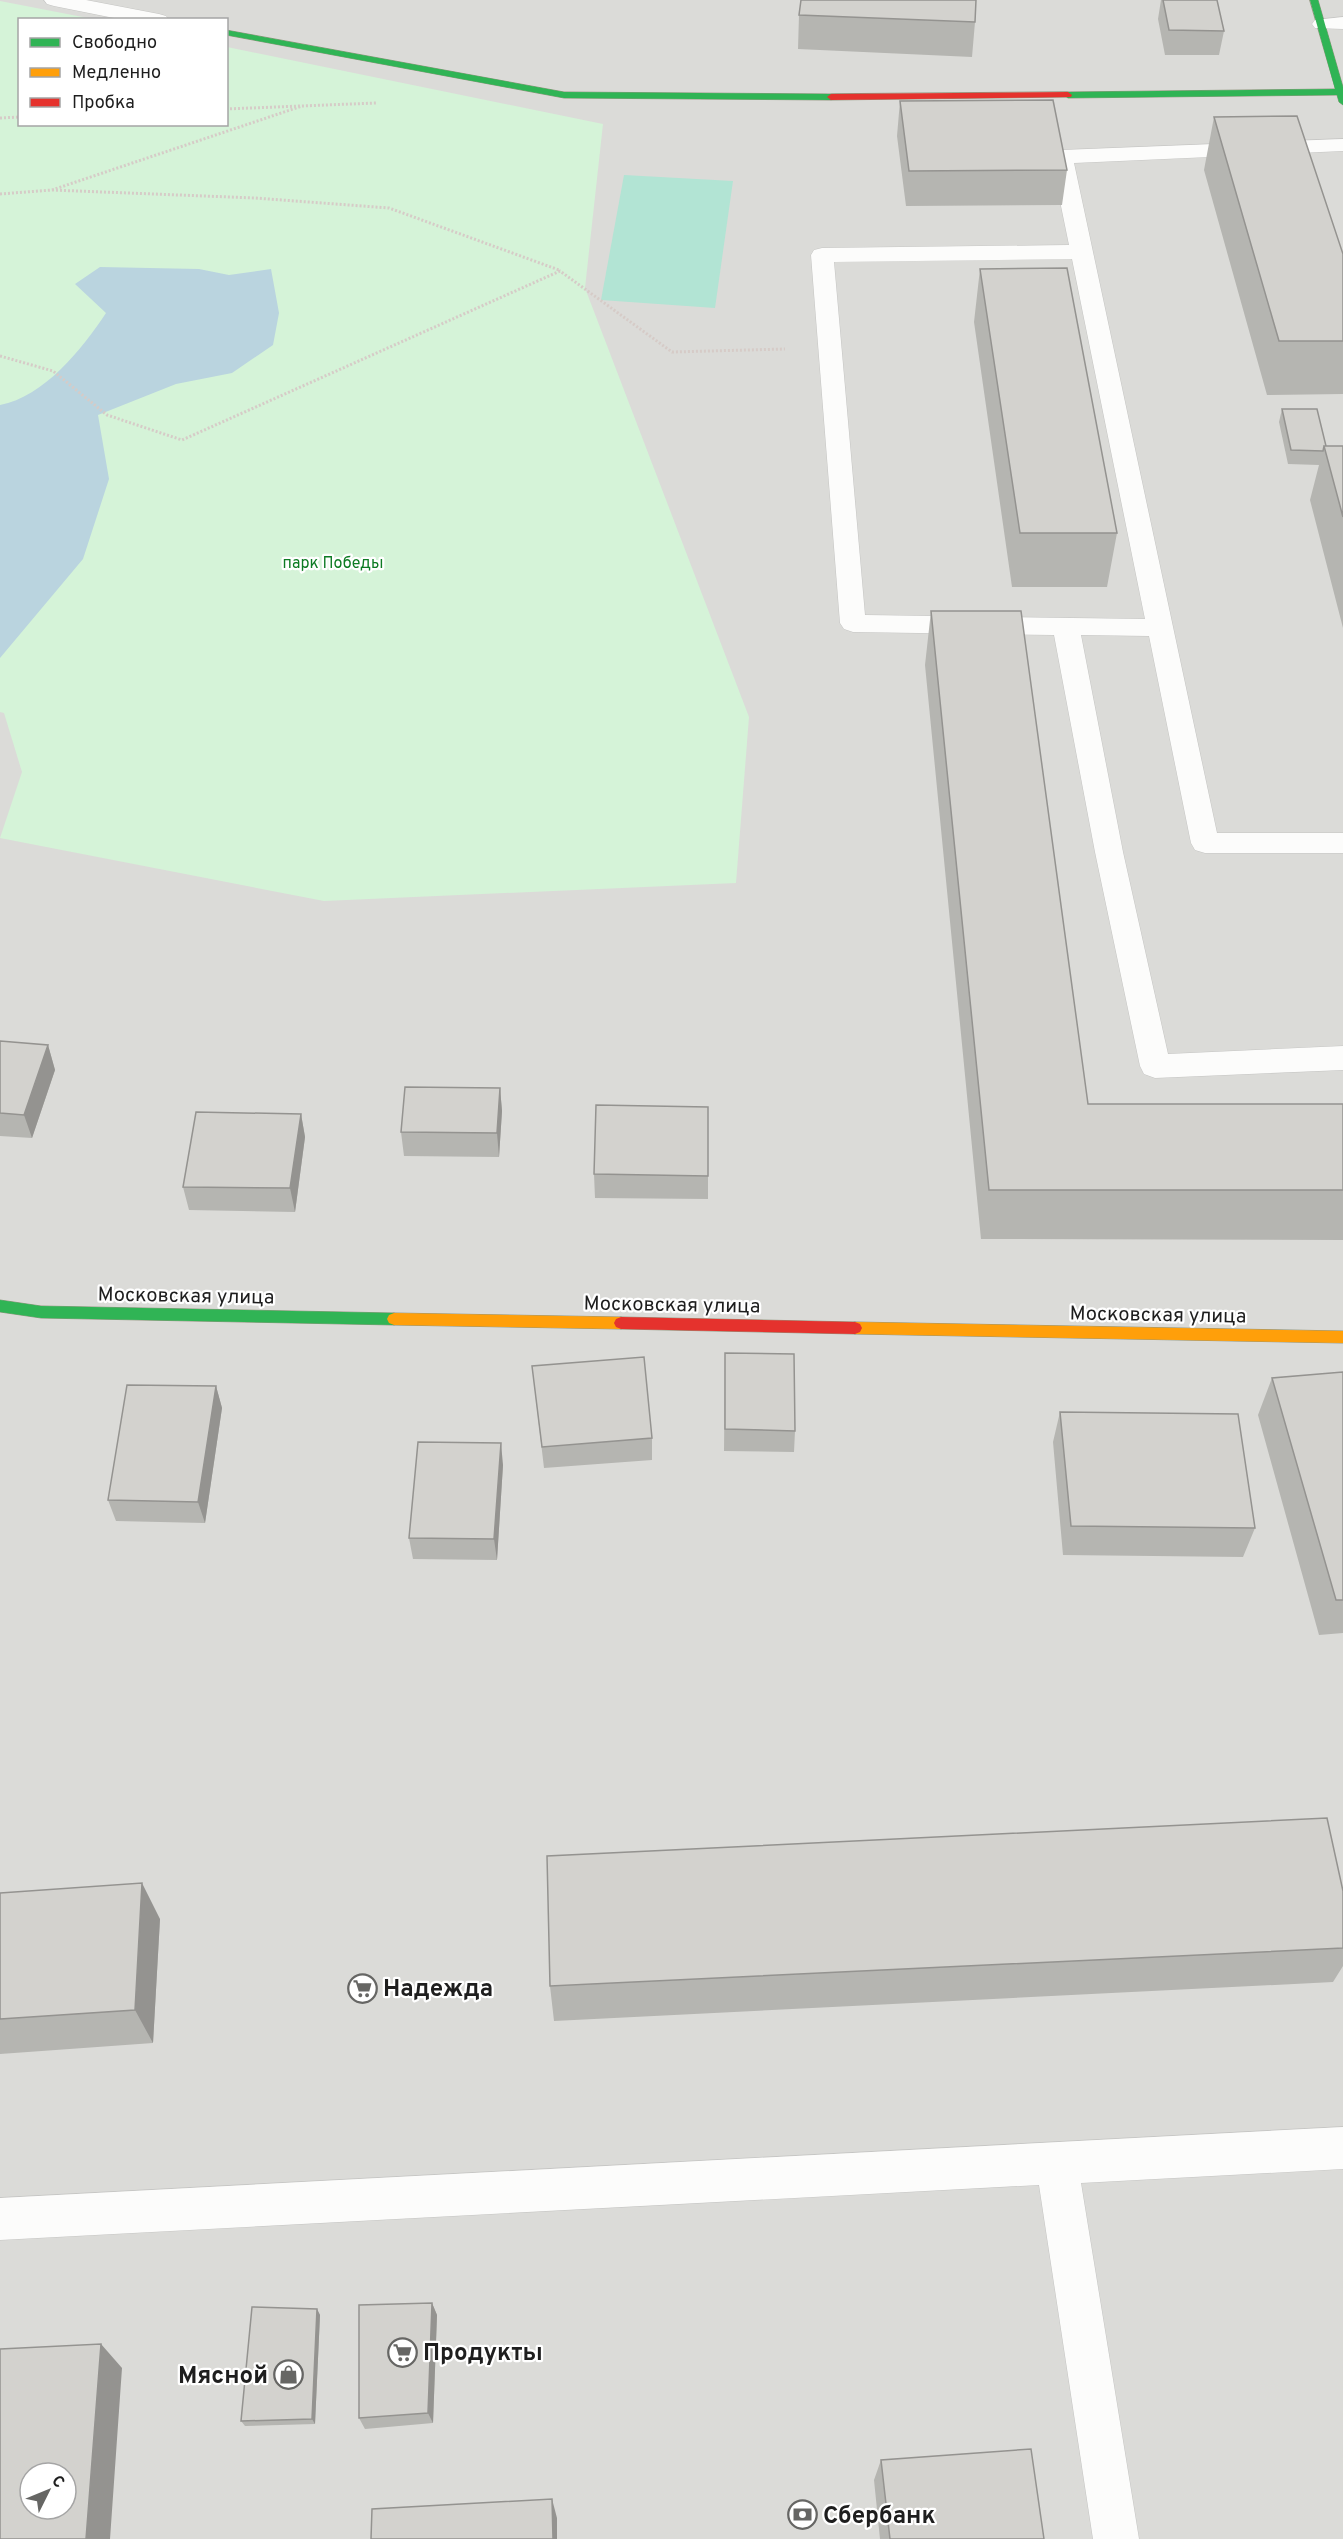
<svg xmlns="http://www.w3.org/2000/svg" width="1343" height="2539" font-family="Overpass,sans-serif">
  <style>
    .residential { fill: #dbdbd8; fill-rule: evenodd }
    .park { fill: #d5f3d8 }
    .pitch { fill: #b2e4d4 }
    .water { fill: #bad4df }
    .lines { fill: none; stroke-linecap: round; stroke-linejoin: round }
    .lane-casing { stroke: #c5c5c3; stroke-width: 1 }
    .street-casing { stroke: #c5c5c3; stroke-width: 1 }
    .fast-casing { stroke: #92977f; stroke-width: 1 }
    .slow-casing { stroke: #92977f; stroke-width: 1 }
    .jam-casing { stroke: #92977f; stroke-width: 1 }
    .path { stroke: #d6cbc7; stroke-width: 3; stroke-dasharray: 2 2; stroke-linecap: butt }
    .lane { fill: #fcfcfb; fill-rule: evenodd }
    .street { fill: #fcfcfb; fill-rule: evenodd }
    .fast { fill: #30b455; fill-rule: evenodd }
    .slow { fill: #ff9f0a; fill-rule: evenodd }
    .jam { fill: #e5322d; fill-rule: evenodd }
    .wall { fill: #b5b5b1 }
    .shaded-wall { fill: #949390 }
    .building { fill: #d3d2ce; stroke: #949390; stroke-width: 1.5; fill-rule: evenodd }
    .labels { text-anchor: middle; stroke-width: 4.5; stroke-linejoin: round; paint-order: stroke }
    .far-park-label { font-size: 16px; fill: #0d7b23; stroke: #fff }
    .street-label { font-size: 20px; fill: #1e1e1e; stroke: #fff }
    .near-poi-label { font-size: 24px; font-weight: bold; fill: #1e1e1e; stroke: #fff; text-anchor: start }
  </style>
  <rect width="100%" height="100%" fill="#ecece7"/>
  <path class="residential" d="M0,0H1343V2539H0ZM20,20H226V124H20ZM30,2473H66V2509H30Z"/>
  <path class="park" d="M0,1L93,19L20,20V124H226L227,47L603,124L585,288L749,717L736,883L324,901L0,838L22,772L4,713L0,712Z"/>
  <path class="pitch" d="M624,175L733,181L715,308L601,300Z"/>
  <path class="water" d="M100,267L199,269L229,275L271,269L279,313L273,345L232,373L176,384L98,415L109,479L83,559L0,658V405C44,397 82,349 106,313L75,284Z"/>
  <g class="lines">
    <defs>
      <path id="lane" d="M1343,139V151L1074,163L1217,833H1343V853H1205L1195,850L1191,843L1149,636L1081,635L1123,852L1168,1054L1343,1046V1070L1155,1078L1144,1074L1140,1066L1095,852L1054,635L853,632L844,629L840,623L811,255L814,250L822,248L1069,245L1051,157L1054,152L1062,150ZM1072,259L1145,619L865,615L834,262Z
        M1343,2127V2169L1081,2183L1139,2539H1093L1039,2185L0,2240V2198Z"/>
      <path id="street" d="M44,0H86L159,14L166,16L169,20H124L54,6L47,4Z
        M1343,17V29L1315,28L1312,24L1315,20Z"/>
      <path id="fast" d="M1310,0H1318L1343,87V105L1339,102L1337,95L1068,98L1064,95L1068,92L1335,89Z
        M226,30L564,92L831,94L835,97L831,100L564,98L226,35Z
        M0,1300L41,1306L394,1313L399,1315L401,1319L399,1323L394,1325L41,1318L0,1312Z"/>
      <path id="slow" d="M394,1313L621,1317L626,1319L628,1323L626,1327L621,1329L394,1325L389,1323L387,1319L389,1315Z
        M855,1322L1343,1331V1343L855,1334L850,1332L848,1328L850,1324Z"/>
      <path id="jam" d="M1068,92L1072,95L1071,97L831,100L827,97L831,94Z
        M621,1317L855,1322L860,1324L862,1328L860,1332L855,1334L621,1329L616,1327L614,1323L616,1319Z"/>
    </defs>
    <use href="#lane" class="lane-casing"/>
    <use href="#street" class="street-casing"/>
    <use href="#fast" class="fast-casing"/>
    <use href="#slow" class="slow-casing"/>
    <use href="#jam" class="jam-casing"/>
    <path class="path" d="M226,109L376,103
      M0,118L20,117
      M52,190L255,198L389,208L559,270
      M0,194L52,190L302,106
      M0,356L53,371L107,415L182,440L560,271L672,352L785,349"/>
    <use href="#lane" class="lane"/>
    <use href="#street" class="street"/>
    <use href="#fast" class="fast"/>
    <use href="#slow" class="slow"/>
    <use href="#jam" class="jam"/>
  </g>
  <path class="wall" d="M1161,0H1217L1224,31L1219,55H1165L1158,19Z
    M799,15L975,22L972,57L798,49Z
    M900,101L1067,170L1062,205L906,206L897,136Z
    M1214,117L1343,254V394L1267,395L1204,170Z
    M980,269L1117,533L1107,587H1012L974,322Z
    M1282,409L1326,446H1343V628L1310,500L1319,465L1288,464L1279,422Z
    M931,611L1088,1104H1343V1240L981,1239L925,665Z
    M0,1041L48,1045L55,1070L32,1138L0,1136Z
    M500,1088L502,1111L499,1157L404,1156L401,1132Z
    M301,1114L305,1137L295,1212L189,1210L183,1187Z
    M594,1174L708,1176V1199L595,1198Z
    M725,1353L795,1431L794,1452L724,1451Z
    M532,1366L652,1438V1460L544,1468Z
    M1343,1372V1633L1319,1635L1258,1415L1272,1378Z
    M216,1386L222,1408L205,1523L116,1521L108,1500Z
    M1060,1412L1255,1528L1243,1557L1063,1555L1053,1442Z
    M503,1465L497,1560L413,1559L409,1538Z
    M0,1893L160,1919L153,2043L0,2054Z
    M1343,1948V1966L1333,1982L554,2021L550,1986Z
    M432,2303L437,2315L433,2423L365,2429L359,2418Z
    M317,2309L320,2315L315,2424L245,2426L241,2421Z
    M881,2460L1044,2539H880L874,2480Z"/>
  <path class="shaded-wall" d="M48,1045L55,1070L32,1138L24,1115Z
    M500,1088L502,1111L499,1157L497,1133Z
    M301,1114L305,1137L295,1212L290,1188Z
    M216,1386L222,1408L205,1523L198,1502Z
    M501,1443L503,1465L497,1560L494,1539Z
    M142,1883L160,1919L153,2043L135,2010Z
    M432,2303L437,2315L433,2423L428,2413Z
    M317,2309L320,2315L315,2424L312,2419Z
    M101,2344L122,2368L110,2539H86Z
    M552,2499L557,2518V2539H553Z"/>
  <path class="building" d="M801,0H976L975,22L799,15Z
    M1163,0H1217L1224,31L1169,30Z
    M1053,100L1067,170L909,171L900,101Z
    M1297,116L1343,254V341H1279L1214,117Z
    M1067,268L1117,533H1020L980,269Z
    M1282,409H1317L1326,446H1324L1323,451L1291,450Z
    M1324,446H1343V517Z
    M931,611H1021L1088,1104H1343V1190H989Z
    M0,1041L48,1045L24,1115L0,1113Z
    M405,1087L500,1088L497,1133L401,1132Z
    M596,1105L708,1107V1176L594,1174Z
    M196,1112L301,1114L290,1188L183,1187Z
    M725,1353L794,1354L795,1431L725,1429Z
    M644,1357L652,1438L542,1447L532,1366Z
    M1343,1372V1600H1336L1272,1378Z
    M127,1385L216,1386L198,1502L108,1500Z
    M1060,1412L1238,1414L1255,1528L1071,1526Z
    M418,1442L501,1443L494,1539L409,1538Z
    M1327,1818L1343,1891V1948L550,1986L547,1856Z
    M142,1883L135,2010L0,2019V1893Z
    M432,2303L428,2413L359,2418V2305Z
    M252,2307L317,2309L312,2419L241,2421Z
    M101,2344L86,2539H0V2349ZM30,2473H66V2509H30Z
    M1031,2449L1044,2539H890L881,2460Z
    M552,2499L553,2539H371L372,2509Z"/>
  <defs>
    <symbol id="supermarket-ring" viewBox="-11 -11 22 22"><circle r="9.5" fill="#fff" stroke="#666664" stroke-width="1.5"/><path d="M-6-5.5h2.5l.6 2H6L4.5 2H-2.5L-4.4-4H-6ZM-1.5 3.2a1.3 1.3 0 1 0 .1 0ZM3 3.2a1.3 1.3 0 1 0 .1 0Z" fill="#666664"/></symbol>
    <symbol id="shop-ring" viewBox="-11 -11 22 22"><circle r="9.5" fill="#fff" stroke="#666664" stroke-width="1.5"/><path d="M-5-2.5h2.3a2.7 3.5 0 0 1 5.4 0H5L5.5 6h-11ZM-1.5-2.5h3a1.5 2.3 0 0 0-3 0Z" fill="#666664"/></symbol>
    <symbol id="bank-ring" viewBox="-11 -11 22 22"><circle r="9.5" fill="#fff" stroke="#666664" stroke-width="1.5"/><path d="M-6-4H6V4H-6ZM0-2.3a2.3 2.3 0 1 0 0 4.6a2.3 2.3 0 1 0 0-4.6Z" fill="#666664"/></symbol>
  </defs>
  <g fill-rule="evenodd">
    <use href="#supermarket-ring" x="346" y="1972" width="33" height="33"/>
    <use href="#supermarket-ring" x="386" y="2336" width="33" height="33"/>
    <use href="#shop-ring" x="272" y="2358" width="33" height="33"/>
    <use href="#bank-ring" x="786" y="2498" width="33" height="33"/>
  </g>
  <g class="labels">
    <g class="far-park-label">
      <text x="333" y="568">парк Победы</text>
    </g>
    <g class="street-label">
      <text transform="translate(186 1295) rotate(1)" y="7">Московская улица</text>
      <text transform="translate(672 1304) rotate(1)" y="7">Московская улица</text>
      <text transform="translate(1158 1314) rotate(1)" y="7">Московская улица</text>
    </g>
    <g class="near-poi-label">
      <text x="383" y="1996">Надежда</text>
      <text x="423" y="2360">Продукты</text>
      <text x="268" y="2383" text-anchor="end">Мясной</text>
      <text x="823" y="2523">Сбербанк</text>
    </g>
  </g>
  <rect x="18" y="18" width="210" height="108" fill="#ffffff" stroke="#a5a5a5" stroke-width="1.5"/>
  <rect x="30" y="38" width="30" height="9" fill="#30b455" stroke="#a5a5a5" stroke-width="1.5"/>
  <text x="72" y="48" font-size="18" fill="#1e1e1e">Свободно</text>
  <rect x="30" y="68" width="30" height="9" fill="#ff9f0a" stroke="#a5a5a5" stroke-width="1.5"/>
  <text x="72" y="78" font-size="18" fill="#1e1e1e">Медленно</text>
  <rect x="30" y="98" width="30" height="9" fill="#e5322d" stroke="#a5a5a5" stroke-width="1.5"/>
  <text x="72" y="108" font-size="18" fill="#1e1e1e">Пробка</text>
  <g transform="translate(48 2491) rotate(47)"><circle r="28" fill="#ffffff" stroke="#a5a5a5" stroke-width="1.5"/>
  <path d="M0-4.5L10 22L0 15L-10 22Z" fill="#666664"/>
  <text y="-9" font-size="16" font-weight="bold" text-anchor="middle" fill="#1e1e1e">С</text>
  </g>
</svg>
